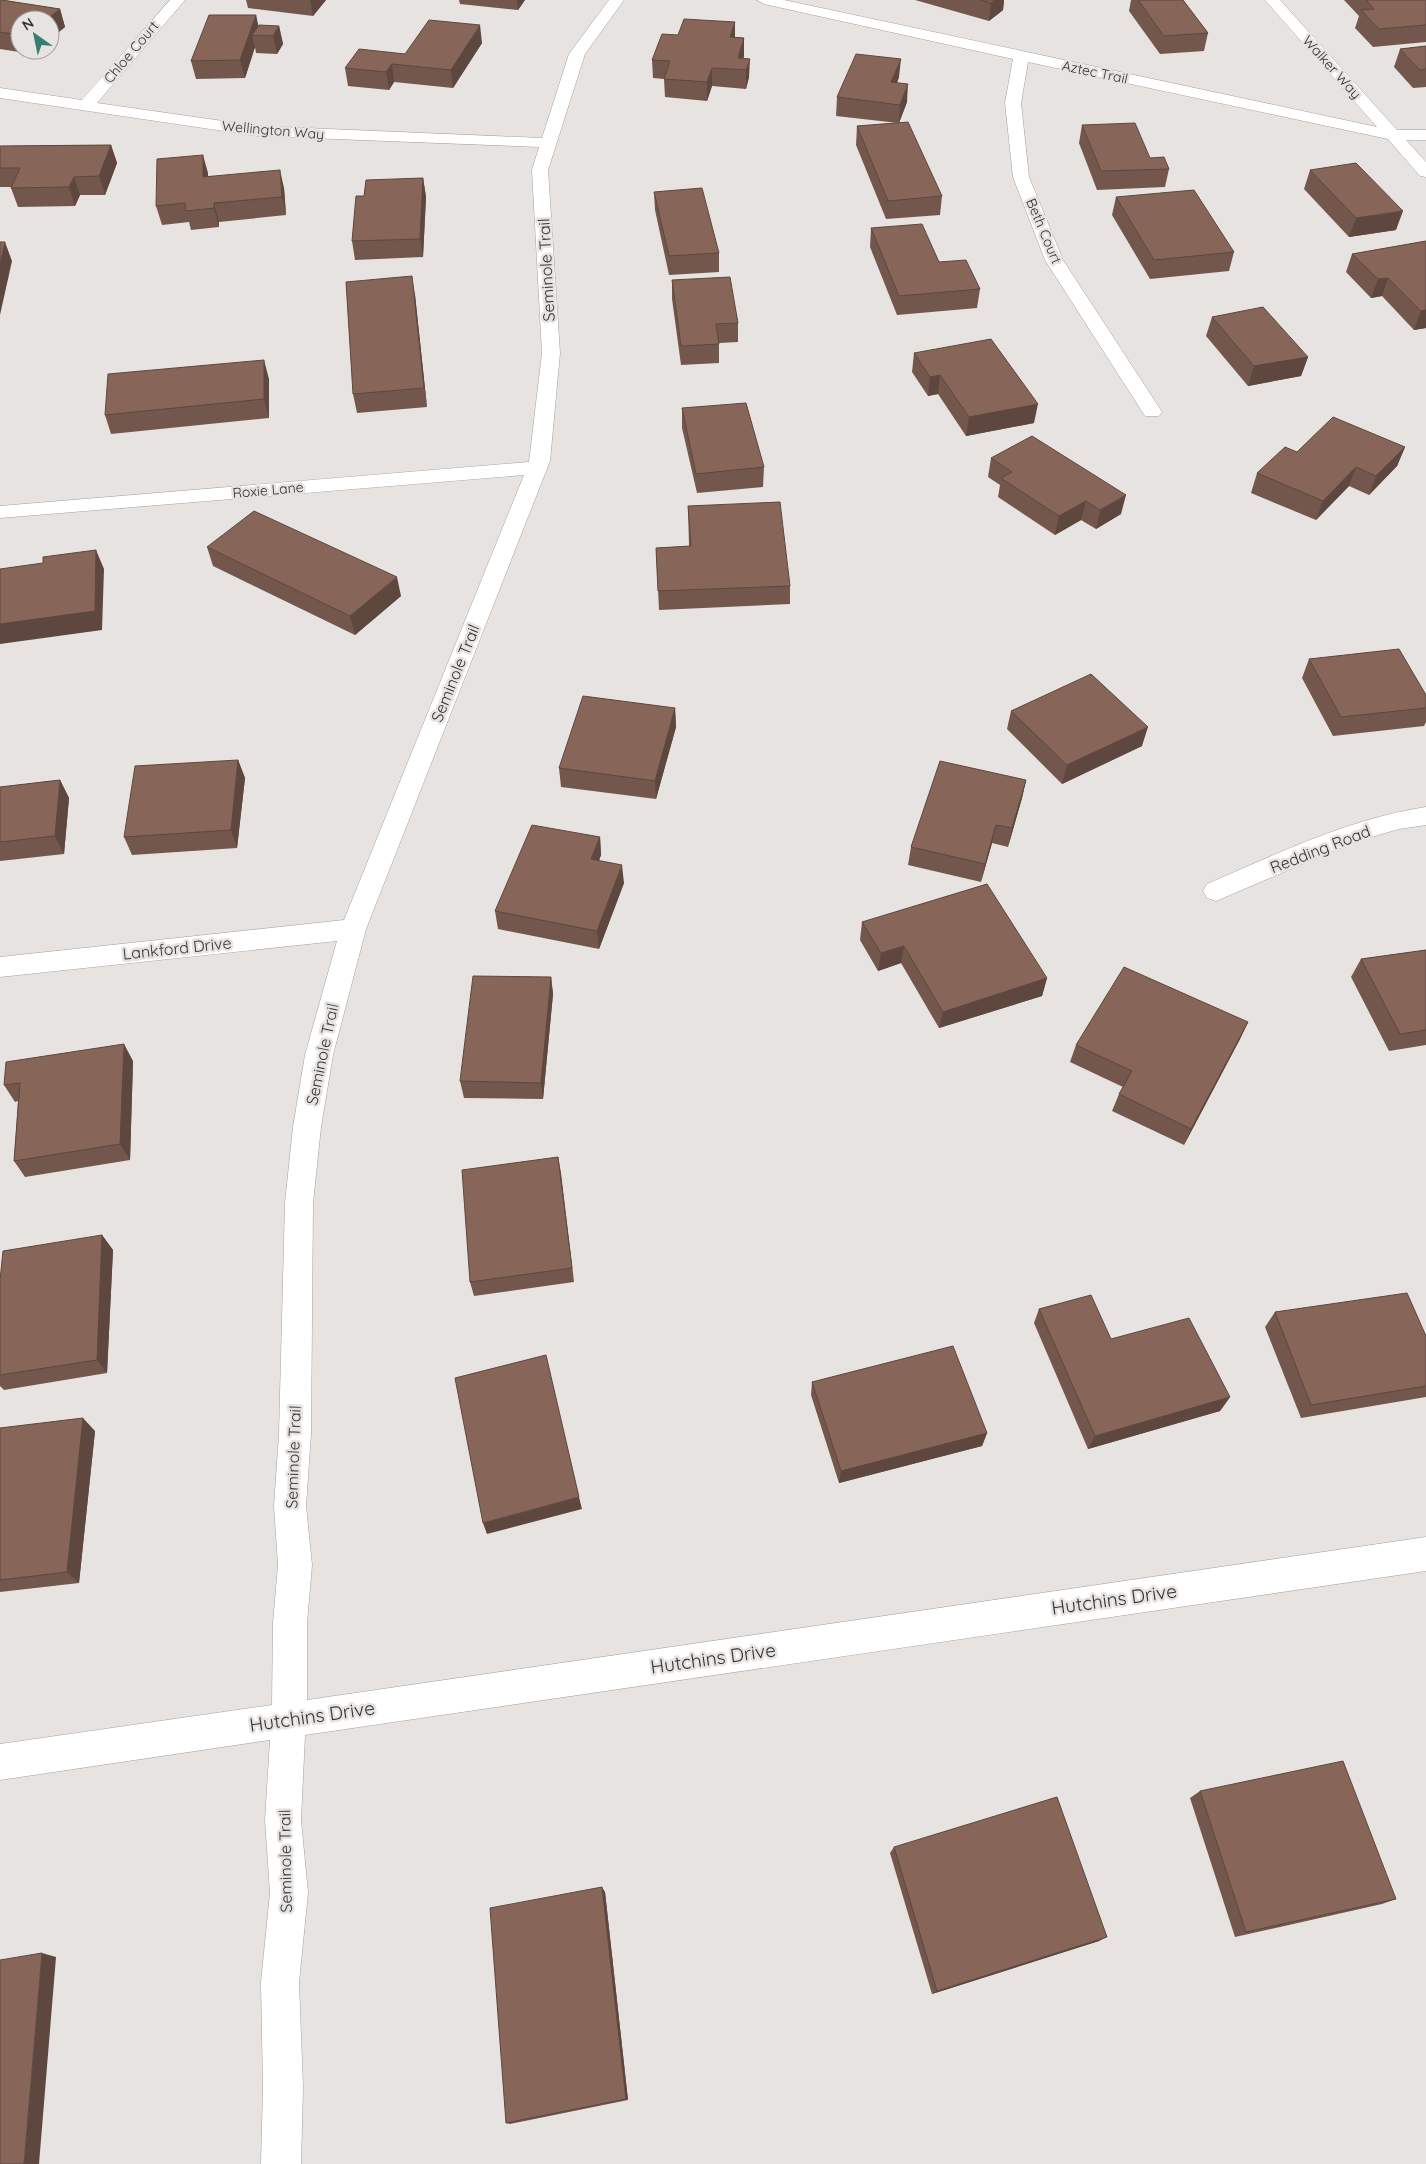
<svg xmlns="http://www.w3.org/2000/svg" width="1426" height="2164" font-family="Quicksand,sans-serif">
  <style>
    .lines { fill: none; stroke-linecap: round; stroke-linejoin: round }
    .minor-casing { stroke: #a5a19f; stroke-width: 1 }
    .minor { fill: #fff; fill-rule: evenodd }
    .wall { fill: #74574c }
    .shaded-wall { fill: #5e473e }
    .building { fill: #876558; stroke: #5e473e }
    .labels { text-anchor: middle; stroke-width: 5; stroke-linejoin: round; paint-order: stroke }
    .far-street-label { font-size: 14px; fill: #333231; stroke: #e7e3e1 }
    .street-label { font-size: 16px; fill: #333231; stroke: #e7e3e1 }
    .near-street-label { font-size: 19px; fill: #333231; stroke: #e7e3e1 }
  </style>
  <rect width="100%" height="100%" fill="#e7e3e1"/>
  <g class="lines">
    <defs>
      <path id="minor" d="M170,0H185L97,103L258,126L542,138L569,54L609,0H624L585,54L548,170L560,353L550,461L366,929L333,1055L321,1127L313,1203L311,1434L306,1506L312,1565L307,1623V1700L1426,1537V1571L305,1735L301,1820L308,1893L299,1982L303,2087L301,2164H261L263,2087L261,1982L270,1893L265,1820L270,1740L0,1780V1744L272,1705L273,1623L278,1565L274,1506L279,1434L285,1203L293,1127L305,1055L337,941L0,977V957L344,920L524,475L0,518V506L529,462L542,353L532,170L539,147L258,136L0,98V88L82,100Z
        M757,0H784L1377,127L1265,0H1280L1397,130H1426V140H1406L1426,162V177L1420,176L1388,139L1028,62L1021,103L1029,177L1063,260L1162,412L1159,416H1145L1045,260L1013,177L1005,103L1013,59L764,4Z
        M1426,807V825L1399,829L1354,842L1216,901L1207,898L1203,891L1207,884C1279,853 1348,819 1426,807Z"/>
    </defs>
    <use href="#minor" class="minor-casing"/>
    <use href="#minor" class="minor"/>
  </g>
  <path class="wall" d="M0,0L60,9L65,27L50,39V20H20V50H37L32,54L0,49Z
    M246,0H326L313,16L248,8Z
    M459,0H525L518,10L460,4Z
    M915,0H1004L1003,10L989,21Z
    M1131,0H1183L1208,33L1204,51L1160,54L1129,11Z
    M1344,0H1426V42L1373,47L1355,28L1359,16Z
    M256,15L258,27L279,26L283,44L277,54L256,53L255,47L245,78L196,79L191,61Z
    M735,22V37L744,38V56L743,59L749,77L746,89L712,86L707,101L665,97L664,79L653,78L652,60L678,35Z
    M482,43L453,88L394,82L389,90L348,86L345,68L405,54Z
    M1426,46V87L1413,88L1394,67L1400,49Z
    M899,77L897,83L907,102L899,123L942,196L940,215L886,219L856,145L857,126L898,123L836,116L837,97Z
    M1082,125L1150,158L1169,169L1165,187L1097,190L1079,143Z
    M111,145L117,163L105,195H80L75,206L18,207L11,188L12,187H0V146Z
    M1310,170L1396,230L1349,237L1304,189Z
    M208,173V177L284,188L286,215L219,222V227L191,230L189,222L162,225L156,206Z
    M423,178L426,197L423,257L355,260L352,241L364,196Z
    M654,192L719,253V272L669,275L655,210Z
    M1116,197L1234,252L1229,271L1150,279L1112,215Z
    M871,228L939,262L980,289L977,308L897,315L870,247Z
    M1426,241V328L1414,330L1382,296L1371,298L1346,272L1352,254Z
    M672,280L738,323V342L719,343V363L681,365L672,299Z
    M415,295L427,407L357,413L353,394Z
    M1212,317L1308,357L1301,376L1248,386L1206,336Z
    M914,353L1034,423L966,436L938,394L928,396L912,372Z
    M269,379V418L111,434L105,415Z
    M682,408L764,467L763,487L697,493L682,428Z
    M1405,447L1397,466L1369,495L1349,486L1316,520L1251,493L1257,473L1297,452Z
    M991,458L1121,514L1096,529L1081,520L1055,535L998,497L1000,485L988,477Z
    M688,506L790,586V604L659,610L656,548L689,546Z
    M207,547L401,596L355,635L213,566Z
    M1309,659L1426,695V722L1424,726L1333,736L1302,678Z
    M675,708L676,727L656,799L561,787L559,768Z
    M1011,711L1142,746L1062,784L1007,729Z
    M238,760L245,778L237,848L132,855L124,837Z
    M60,780L69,798L64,854L0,861V787Z
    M1026,780L1022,798L1008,847L992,843L981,882L908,865L911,847Z
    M600,837L601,855L599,860L624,883L599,949L498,929L495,911Z
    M862,922L1047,978L1042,996L939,1028L901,963L878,971L860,940Z
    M1426,950V1045L1389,1051L1351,977L1361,959Z
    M551,977L553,994L543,1099L464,1098L460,1081Z
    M1248,1022L1240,1039L1184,1145L1112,1111L1119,1094L1123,1087L1070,1062L1076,1045Z
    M133,1061L130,1160L25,1177L14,1161L18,1101L15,1102L4,1085Z
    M558,1157L574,1282L474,1296L470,1282Z
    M102,1235L113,1250L107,1373L4,1390L0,1386V1280Z
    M1039,1309L1111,1339L1230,1397L1220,1411L1088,1449L1034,1323Z
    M1275,1312L1426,1336V1397L1301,1418L1265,1327Z
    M812,1382L987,1433L982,1446L839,1483L811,1395Z
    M0,1428L95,1431L79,1583L0,1592Z
    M1200,1791L1396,1899L1382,1904L1235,1937L1190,1798Z
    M894,1847L1099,1941L932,1994L890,1853Z
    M605,1892L628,2100L510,2124L506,2123Z"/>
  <path class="shaded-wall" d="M310,0H326L313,16Z
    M517,0H525L518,10Z
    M995,0H1004L1003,10L989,21L991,3Z
    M60,9L65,27L50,39V20H46Z
    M256,15L260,33L252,35L255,47L245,78L240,60Z
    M735,22V40L730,37Z
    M480,25L482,43L453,88L451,70Z
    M279,26L283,44L277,54L273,36Z
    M744,38V56L739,70L738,58Z
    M31,50H37L32,54Z
    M750,59L749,77L746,89V70Z
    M901,59L899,77L890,100L891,82Z
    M392,64L394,82L389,90L386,72Z
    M712,68V86L707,101V82Z
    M908,84L907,102L899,123L900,105Z
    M111,145L117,163L105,195L99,176Z
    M203,155L208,173V196L203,177Z
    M280,170L284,188L286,215L282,197Z
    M74,177L80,195L75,206L69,187Z
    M423,178L426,197L423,257L420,239Z
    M214,203L219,222V227L214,208Z
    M1403,211L1396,230L1349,237L1356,218Z
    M5,242L12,261L0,315V264Z
    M412,276L415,295L427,407L424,388Z
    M1388,278L1382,296L1371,298L1378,279Z
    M1426,310V328L1414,330L1421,311Z
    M1308,357L1301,376L1248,386L1254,366Z
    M264,360L269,379V418L264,399Z
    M940,375L938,394L928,396L930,377Z
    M1038,404L1034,423L966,436L969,417Z
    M1405,447L1397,466L1369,495L1376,476Z
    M1356,467L1349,486L1316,520L1323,501Z
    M1126,495L1121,514L1096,529L1100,510Z
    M1086,501L1081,520L1055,535L1059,516Z
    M96,550L104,569L102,630L0,644V624Z
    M397,577L401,596L355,635L350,616Z
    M675,708L676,727L656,799L655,781Z
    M1148,727L1142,746L1062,784L1067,765Z
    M238,760L245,778L237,848L231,830Z
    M60,780L69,798L64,854L55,836Z
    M1026,780L1022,798L1008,847L1012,828Z
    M996,825L992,843L981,882L985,864Z
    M600,837L601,855L593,877L591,859Z
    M622,865L624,883L599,949L597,931Z
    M904,946L901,963L878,971L881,953Z
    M551,977L553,994L543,1099L541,1083Z
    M1047,978L1042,996L939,1028L943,1012Z
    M1248,1022L1240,1039L1184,1145L1191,1129Z
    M124,1044L133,1061L130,1160L120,1144Z
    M558,1157L561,1173L574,1282L572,1268Z
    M102,1235L113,1250L107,1373L97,1360Z
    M1230,1397L1220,1411L1088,1449L1095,1436Z
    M83,1418L95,1431L79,1583L67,1572Z
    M987,1433L982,1446L839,1483L841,1471Z
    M579,1497L582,1509L487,1534L483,1523Z
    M602,1887L605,1892L628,2100L626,2099Z
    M1107,1937L1099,1941L932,1994L937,1991Z
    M42,1953L56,1957L39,2164H24Z"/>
  <path class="building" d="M0,0H2L60,9L46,20H20V35L0,32Z
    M981,0H995L991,3Z
    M1138,0H1183L1208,33L1164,36Z
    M1366,0H1426V25L1379,29L1361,10L1374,9Z
    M209,15H256L240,60L191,61Z
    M684,19L735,22L730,37L744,38L738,58L750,59L746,70L712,68L707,82L664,79L670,61L652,60L662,34L678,35Z
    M429,20L480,25L451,70L392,64L386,72L345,68L359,49L405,54Z
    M259,25L279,26L273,36L252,35Z
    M1426,46V69L1420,70L1400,49Z
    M856,54L901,59L891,82L908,84L900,105L837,97Z
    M908,122L942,196L888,201L857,126Z
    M1135,123L1150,158L1164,157L1169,169L1101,171L1082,125Z
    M111,145L99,176L74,177L69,187L11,188L20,168H0V146Z
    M203,155V177L280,170L282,197L214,203V208L186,211L185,203L156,206L157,159Z
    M1356,163L1403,211L1356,218L1310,170Z
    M423,178L420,239L352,241L356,196H364L366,180Z
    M702,188L719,253L669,256L654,192Z
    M1194,190L1234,252L1154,260L1116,197Z
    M922,224L939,262L966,260L980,289L899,296L871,228Z
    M1426,241V310L1421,311L1388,278L1378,279L1352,254Z
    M0,242H5L0,264Z
    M412,276L424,388L353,394L346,282Z
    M730,277L738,323L716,324L719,344L681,346L672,280Z
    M1263,307L1308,357L1254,366L1212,317Z
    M991,339L1038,404L969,417L940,375L930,377L914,353Z
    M264,360V399L105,415L108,374Z
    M746,403L764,467L696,474L682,408Z
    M1333,417L1405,447L1376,476L1356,467L1323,501L1257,473L1285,447L1297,452Z
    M1032,436L1126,495L1100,510L1086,501L1059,516L1001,478L1012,472L991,458Z
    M780,502L790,586L658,591L656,548L691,546L688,506Z
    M254,511L397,577L350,616L207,547Z
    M96,550L95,611L0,624V569L43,563V557Z
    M1399,649L1426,695V708L1341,717L1309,659Z
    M1091,674L1148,727L1067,765L1011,711Z
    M583,696L675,708L655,781L559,768Z
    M238,760L231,830L124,837L135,766Z
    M940,761L1026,780L1012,828L996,825L985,864L911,847Z
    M60,780L55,836L0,842V787Z
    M532,825L600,837L591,859L622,865L597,931L495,911Z
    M987,884L1047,978L943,1012L904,946L881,953L862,922Z
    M1426,950V1030L1400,1034L1361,959Z
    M1124,967L1248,1022L1191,1129L1119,1094L1132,1071L1076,1045Z
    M473,976L551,977L541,1083L460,1081Z
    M124,1044L120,1144L14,1161L20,1083L4,1085L6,1062Z
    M558,1157L572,1268L470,1282L462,1170Z
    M102,1235L97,1360L0,1375V1280L3,1251Z
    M1407,1293L1426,1336V1386L1311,1405L1275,1312Z
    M1091,1295L1111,1339L1189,1318L1230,1397L1095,1436L1039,1309Z
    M953,1346L987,1433L841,1471L812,1382Z
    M546,1355L579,1497L483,1523L455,1378Z
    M83,1418L67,1572L0,1580V1428Z
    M1343,1761L1396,1899L1246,1932L1200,1791Z
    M1057,1797L1107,1937L937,1991L894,1847Z
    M602,1887L626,2099L506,2123L490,1908Z
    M42,1953L24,2164H0V1960Z"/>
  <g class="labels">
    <g class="far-street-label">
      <text transform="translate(131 52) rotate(-50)" y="5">Chloe Court</text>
      <text transform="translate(1332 67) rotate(48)" y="5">Walker Way</text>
      <text transform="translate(1095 72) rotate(12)" y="5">Aztec Trail</text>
      <text transform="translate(273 130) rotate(5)" y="5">Wellington Way</text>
      <text transform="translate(1044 231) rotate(67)" y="5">Beth Court</text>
      <text transform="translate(268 490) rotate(-5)" y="5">Roxie Lane</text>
    </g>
    <g class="street-label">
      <text transform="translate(546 270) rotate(-93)" y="6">Seminole Trail</text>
      <text transform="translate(455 673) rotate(-68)" y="6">Seminole Trail</text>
      <text transform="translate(1320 849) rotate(-21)" y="6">Redding Road</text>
      <text transform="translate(177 948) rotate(-6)" y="6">Lankford Drive</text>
      <text transform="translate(322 1054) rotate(-78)" y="6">Seminole Trail</text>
      <text transform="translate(293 1457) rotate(-88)" y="6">Seminole Trail</text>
      <text transform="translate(285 1861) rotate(-91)" y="6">Seminole Trail</text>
    </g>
    <g class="near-street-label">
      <text transform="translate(1114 1599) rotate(-8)" y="7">Hutchins Drive</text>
      <text transform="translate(713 1658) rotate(-8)" y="7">Hutchins Drive</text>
      <text transform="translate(312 1716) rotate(-8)" y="7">Hutchins Drive</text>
    </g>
  </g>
  <g transform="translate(35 35) rotate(327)"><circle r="24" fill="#e7e3e1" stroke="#9f9c9b"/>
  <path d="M0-4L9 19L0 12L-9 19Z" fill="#387d73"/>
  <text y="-8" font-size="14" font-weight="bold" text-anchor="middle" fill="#333231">N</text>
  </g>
</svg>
